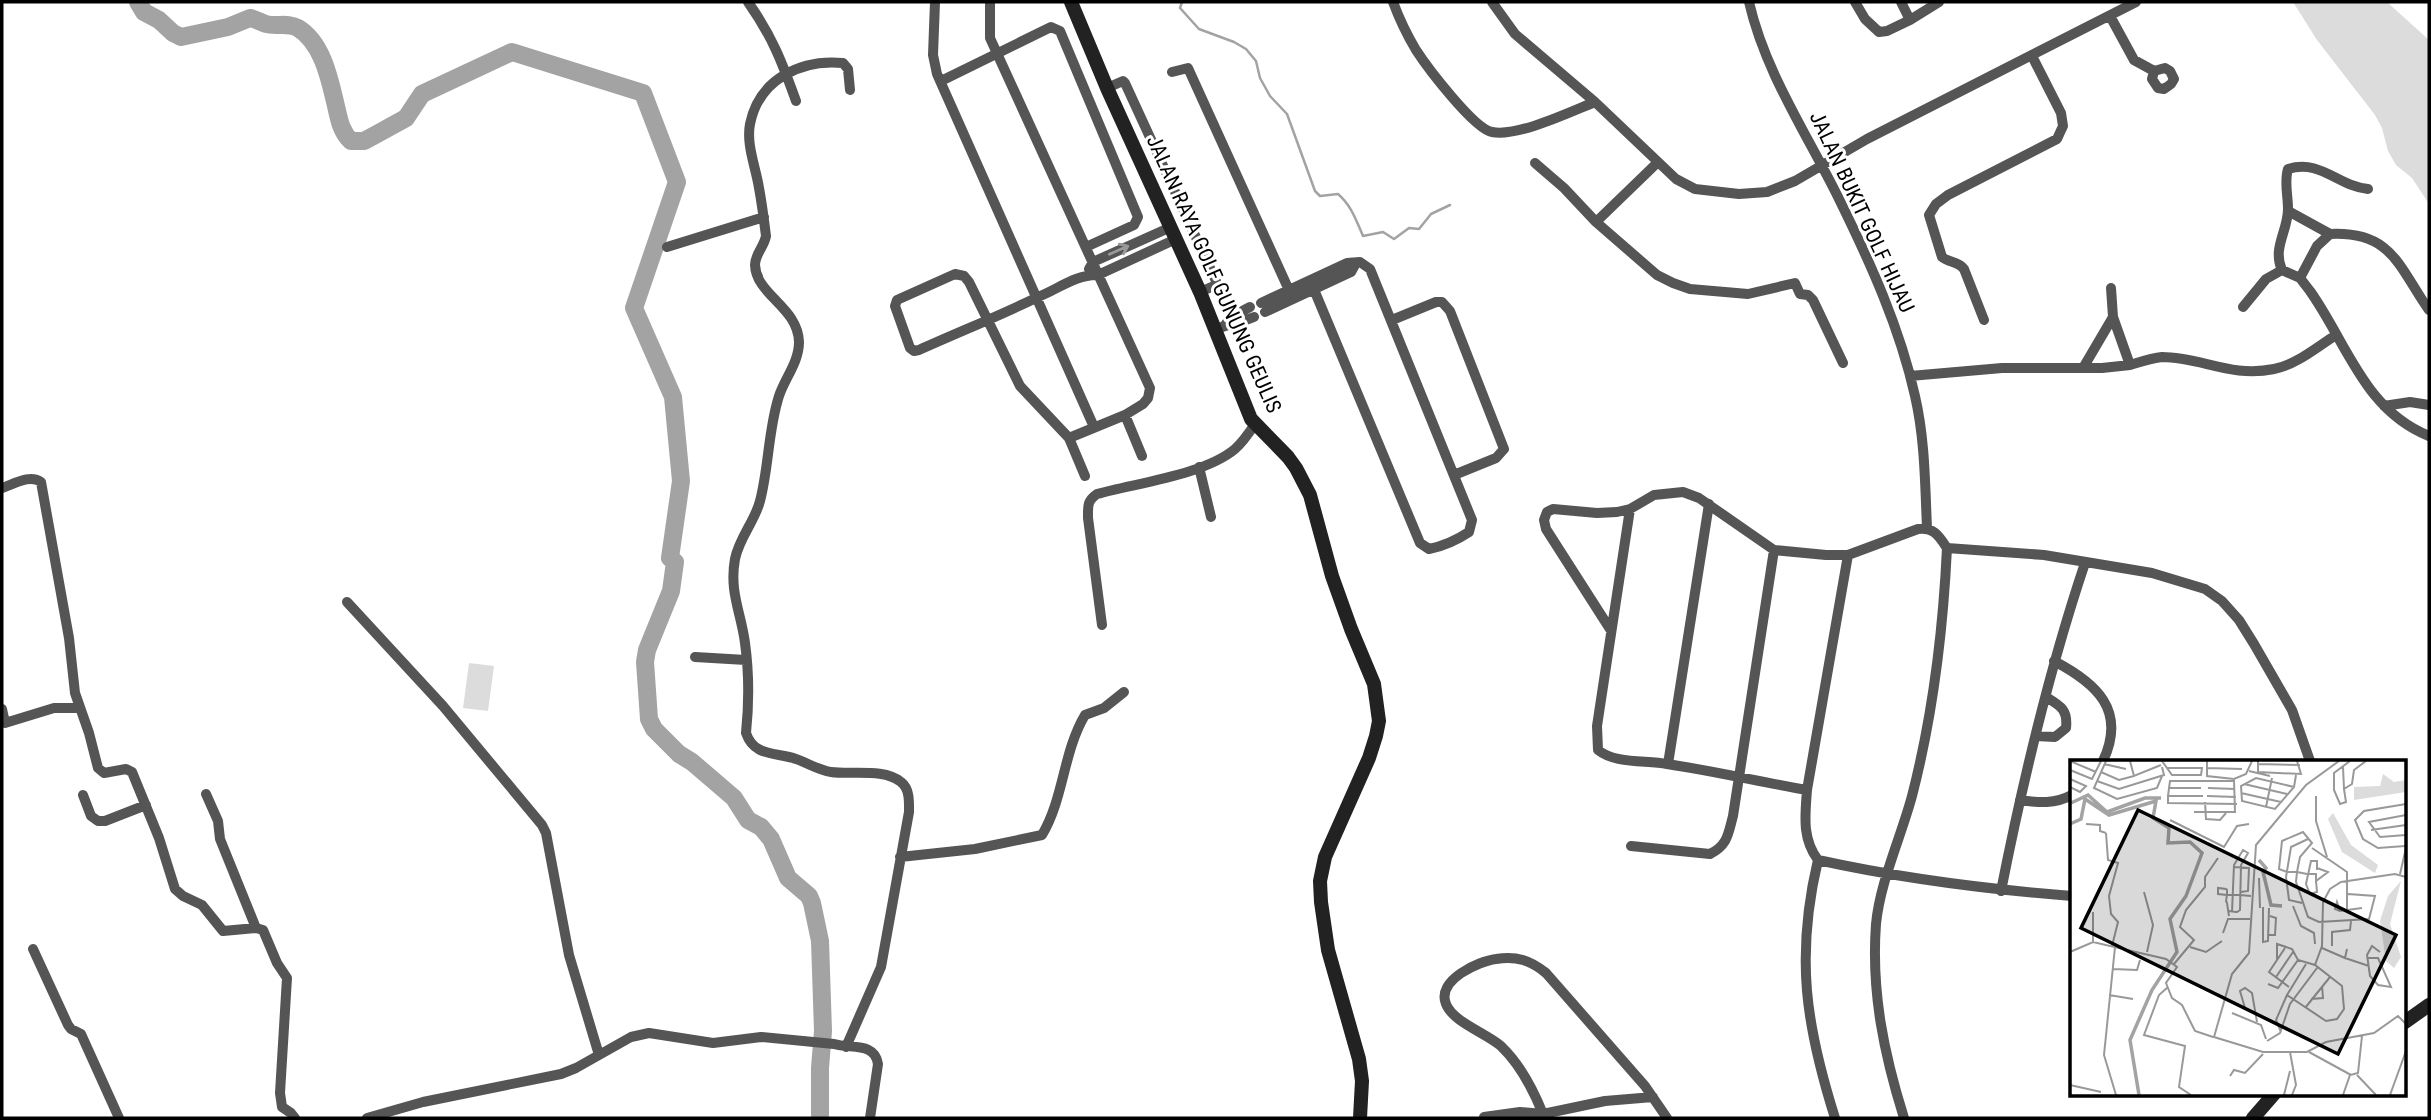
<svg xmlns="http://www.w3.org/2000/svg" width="2431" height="1120" font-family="'Roboto Condensed',sans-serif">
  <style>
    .grass { fill: #dcdcdc }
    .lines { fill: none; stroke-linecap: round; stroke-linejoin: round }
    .stream { stroke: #a3a3a3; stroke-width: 2.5 }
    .river { stroke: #a3a3a3; stroke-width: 18 }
    .street { stroke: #555; stroke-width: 10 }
    .secondary { stroke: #222; stroke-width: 14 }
    .oneway { stroke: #999 }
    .labels { text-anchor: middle; stroke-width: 6; stroke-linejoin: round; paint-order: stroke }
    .street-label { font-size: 21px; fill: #000; stroke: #fff }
    .inset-river { fill: none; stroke: #a3a3a3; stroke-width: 3.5 }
    .inset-road { fill: none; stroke: #999; stroke-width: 2 }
    .view { fill: #000; fill-opacity: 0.15; stroke: #000; stroke-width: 3.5 }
    .inset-edge { fill: none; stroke: #000; stroke-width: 3.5 }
  </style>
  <rect width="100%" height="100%" fill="#fff"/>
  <path class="grass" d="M2293,2H2387L2429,40V204L2412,178L2396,165L2388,151L2382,128L2375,115L2317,40Z
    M469,663L494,666L488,711L463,708Z"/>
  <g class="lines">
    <path class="stream" d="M1182,2L1180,8L1199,29L1234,42L1246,49L1256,61L1260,78L1270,96L1287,114L1315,191L1320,196L1338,194C1351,205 1356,220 1363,236L1383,232L1394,239L1409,228L1419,229L1431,214L1450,205"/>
    <path class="river" d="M138,2L144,12L159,20L173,33L181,37L228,27L250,18C256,19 260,22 266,24C276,27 288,22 298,28C323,43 330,81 336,106C339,119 341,132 351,141H364L377,134L406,118L422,94L512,52L643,93L677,182L634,308L673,397L681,481L670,558L675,562L671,591L647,650L645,662L649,719L654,729L679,754L692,762L734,798L748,820L761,827L771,839L788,878L809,896L812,903L820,941L823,1031L820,1068V1118"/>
    <path class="street" d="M748,2C772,36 782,62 796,101
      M935,2L933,55L937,74L1094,427
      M990,2V38L1150,388L1148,398L1143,404L1125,415L1069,438
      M1393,2C1399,18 1407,35 1416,50C1427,67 1474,129 1492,132C1518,137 1570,112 1595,102
      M1492,2L1515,34L1595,102L1676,179L1695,189L1739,194L1767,192L1795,181L1867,139L2136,2
      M1749,2C1765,72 1807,134 1839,199C1870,262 1900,328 1915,396C1925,439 1925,484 1927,528
      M1855,2L1865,19L1879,32L1887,31L1910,20
      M1901,2L1910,20L1939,2
      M2110,16L2134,60L2154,71L2165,68L2170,71L2174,79L2171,84L2164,89L2158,88L2152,79L2154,71
      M1172,72L1188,68L1293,299
      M941,81L1051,27L1060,31L1138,217L1134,225L1086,247
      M1107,88L1123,81L1125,83L1216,281V285L1200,292
      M1535,163L1564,188L1596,222L1657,275L1673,283L1690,289L1748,294L1795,283L1800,294L1808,295L1813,300L1843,363
      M2368,189C2337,186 2321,159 2288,169C2284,182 2288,195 2288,209C2288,231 2272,248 2282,270L2300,278L2310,291C2347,343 2364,410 2429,436
      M2288,211L2330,234
      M1596,222L1657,163
      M667,247L764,217
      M1089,269L1093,262L1171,227
      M2300,278L2317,246L2330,234C2393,231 2399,268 2429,310
      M1261,303L1347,263L1360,262L1370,269L1472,520L1469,532C1457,540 1444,546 1429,549L1420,543L1310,280
      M2243,307L2266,279L2282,270
      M1265,312L1351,272L1356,263
      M1392,320L1436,302H1442L1450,311L1504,449L1496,458L1454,475
      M1984,320L1964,269C1958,261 1949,263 1942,257L1929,215L1936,204L1948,195L2057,139L2063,126L2061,113L2032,56
      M1225,325L1231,317L1250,307
      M1216,329C1229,324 1240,323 1254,317
      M2130,365C2140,362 2151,358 2162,357C2201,357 2231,378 2274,369C2296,365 2317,347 2336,335
      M2083,368L2113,317
      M1910,376L2002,368H2102L2130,365L2113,317L2111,288
      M2384,406L2410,402L2429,405
      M1125,415L1142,456
      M1199,467L1211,517
      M1085,476L1069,438L1020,386L969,282L964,276L955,274L897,300L895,306L910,348L914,351L919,350C959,332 999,316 1038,297C1058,289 1077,274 1098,275L1176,239
      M2,488C14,484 30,474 41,482L69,638L75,693L89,733L98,768L104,773L126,769L132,772L159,838L175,889L183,896L202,905L223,931L256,928L263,930L277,963L287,978L280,1093L282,1107L291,1113L295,1118
      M1630,509L1597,726L1598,750C1615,764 1646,760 1667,764C1714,771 1761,782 1807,790
      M1848,555L1807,790C1805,816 1802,839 1818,860C1904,879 1984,889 2072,896
      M347,602L443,706L542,825L546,833L569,955L599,1055
      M1102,625L1088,518C1088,506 1087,501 1097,494C1136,483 1204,475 1235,449C1243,442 1249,433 1255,424
      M1610,629L1546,529L1544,520L1547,512L1553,509L1597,513L1617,512L1630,509L1654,495L1683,492L1699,498L1774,550L1826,555H1848L1918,529C1934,527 1939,536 1947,548L2044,555L2152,573L2205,589L2222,601L2239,620L2254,644L2292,710L2310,761
      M695,657L746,660
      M2054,661C2096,683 2127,710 2103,761
      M2,709L5,723L54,708H80
      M2036,736L2055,737L2066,728C2068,710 2061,706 2046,697
      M1668,764L1709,504
      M206,794L218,821L220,839L256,928
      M83,795L91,816L98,821H105L146,805
      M2020,800C2039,803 2055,804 2072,795
      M1631,846L1710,854C1728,845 1728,834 1733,816L1774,550
      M900,857L975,849L1042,835C1064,798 1063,752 1085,715L1104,708L1124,692
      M1818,860C1795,957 1806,1026 1835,1118
      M2001,891C2023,780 2049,670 2085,563
      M33,949L68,1025L71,1029L81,1034L119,1118
      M846,1047L881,967L909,812C909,802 910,789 901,782C884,768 852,775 831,772C818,770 808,763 796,759C776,752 754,757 746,733C749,704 749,672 745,643C741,612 729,592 735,559C739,538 755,521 760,501C769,467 768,430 779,396C785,378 799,362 799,342C798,307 756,295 755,265C755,254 764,247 766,236C764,220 762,204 759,188C756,168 746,145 750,124C759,79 801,59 843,63L848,69L850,90
      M1543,1114C1533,1089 1521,1065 1501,1046C1486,1033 1453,1022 1446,1004C1436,980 1479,961 1496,959C1517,956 1530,960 1546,973L1645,1086L1667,1118
      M1484,1117L1520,1112L1543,1114L1605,1101L1653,1097
      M367,1118L423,1102L561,1074L576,1068L631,1037L649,1033L713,1043L761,1037L834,1044C851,1049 875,1042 878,1064L870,1118
      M1904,1118C1884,1054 1871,992 1876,924C1880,882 1901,837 1912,796C1933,715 1943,632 1947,548"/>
    <path class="secondary" d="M1071,2L1107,88L1200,292L1251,419L1288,457L1296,468L1310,495L1332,576L1351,629L1374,684L1379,721L1376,736L1369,758L1325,857L1320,881L1321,902L1328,950L1359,1059L1362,1081L1360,1118
      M2405,1022L2429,1005
      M2253,1118L2274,1094"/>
  </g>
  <defs><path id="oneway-shaft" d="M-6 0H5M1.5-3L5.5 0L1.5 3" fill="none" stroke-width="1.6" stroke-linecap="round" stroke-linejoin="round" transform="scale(1.75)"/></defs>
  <use class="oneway" href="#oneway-shaft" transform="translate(1119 250) rotate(-24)"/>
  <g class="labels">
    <g class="street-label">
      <text transform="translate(1862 212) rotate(65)" y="7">JALAN BUKIT GOLF HIJAU</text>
      <text transform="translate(1214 274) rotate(66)" y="7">JALAN RAYA GOLF GUNUNG GEULIS</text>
    </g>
  </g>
  <g transform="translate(2070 760)">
    <rect width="336" height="336" fill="#fff"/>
    <path d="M313,14L324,22L336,20V32L284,40V27L310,26ZM263,53L281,85L308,105L305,113L272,92L258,59ZM331,121L320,164L331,197L324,208L316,201L310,161L318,136Z" fill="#dcdcdc"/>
    <path class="inset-river" d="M1,43L18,35L37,52L75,38H91M0,64L11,59L15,39L39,55L86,41L83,58L99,68L98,83L120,82L132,93L116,136L100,159L107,192L82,230L60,280L69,335M189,100L196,108L193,112L201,145L212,146"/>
    <path class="inset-road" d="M0,1L26,12M36,1L24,28L47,39L87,28L92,16M60,1L64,16L91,5M92,1L102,15H131L132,8H97M137,1V16L164,19L176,14L182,1M188,1V12L231,14L227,1M269,1L236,25L186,85L179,193L162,214L144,277L193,292H237L256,282L304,273L328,256L336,264M280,1L264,13V30L270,44L276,42L274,29L282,24L284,10L296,1M34,4L56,9M188,4L230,5M273,7L274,29M137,8L172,9M0,10L22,19L31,1M179,11L200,16M31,12L49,20L64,16M0,19L16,26L10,32L0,27M27,21L49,29L94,15L92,7M174,24L217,34M224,27L186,18L171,26L172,41L205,49L224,27L226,15M98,28H131M138,28L165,29M171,33L211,42M98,36L100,21H164M133,36H98V43L167,44M137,36L166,37M246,36V61L257,97M135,42L136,59L150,60L156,53M196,47L202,18M124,52H165L164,20M336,55L299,62L310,77L336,75M100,60L154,87L167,66L179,64M16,64L30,65V71L36,73M301,70L336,65M36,73L38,100L48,103L39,136L41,154L48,162L42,186M335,86L308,88L293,79L285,60L294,51L336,44M242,88L277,112V150M164,107L179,108L178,131L171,132M247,108L258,112L246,121V114H237L227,112H217L209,109L212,81L233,72L242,83L230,97L227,112L226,122L238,157L249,162L299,159L305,136L278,134M330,114L336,88M189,118L190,148M246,121L247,132L240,134L236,124L241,101H247V110M74,132L83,165L77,192M232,143L219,140L216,117L221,87L238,79M223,146L231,166L244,173L245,184M193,147V182L198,181L199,148M159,151L166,152H167L170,150L171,105L178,93L173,90L164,105L162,152M270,151L265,149L267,142L270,151L292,148M23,152V182M159,156L157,143L156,141L157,135V130L156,129L148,128V134L157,135H170L181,136M153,173L158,159H180M198,175H205L206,158L200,156M262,186V172L280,170L281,161M45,187L34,295L46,335M120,187L136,192L152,181M215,188L199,212L219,227M252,188L275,198L277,189M0,192L23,182L96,199L107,207L96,223L102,238L112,245L125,271L143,277M275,198L299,206M298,198H308L321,227L308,225L300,216L297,195L302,186L310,192M207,200V184L222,189L228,200L245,205L272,226L274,249L267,259L256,261L217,235L236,204M104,204L124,180L110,167L116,150L135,127V117L148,98M245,205L252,186L253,142L260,129L271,122L325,114L336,117M43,209L67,210L70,200M206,217L223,192M198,224L208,228L228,200M98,227L89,235L74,275L115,286L109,327L121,335M39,235L63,239M241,239L253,238L252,226M175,248L170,231L175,228L182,233L187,262M235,248L260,217M162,253L191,265L196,279M211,272L206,260L217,235M197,281L210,273L220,244L247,208M220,292L226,325L222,335M239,292L281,315M287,315L306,335M160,316L164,310L175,313L193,294M0,325L31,332M214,335L220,311M273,335L280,315L288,313L292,276M320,335L336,291"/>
    <path class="view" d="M68,50L326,175L268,294L11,168Z"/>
    <rect width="336" height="336" class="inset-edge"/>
  </g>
  <rect width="2431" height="1120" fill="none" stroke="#000000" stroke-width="7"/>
</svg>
